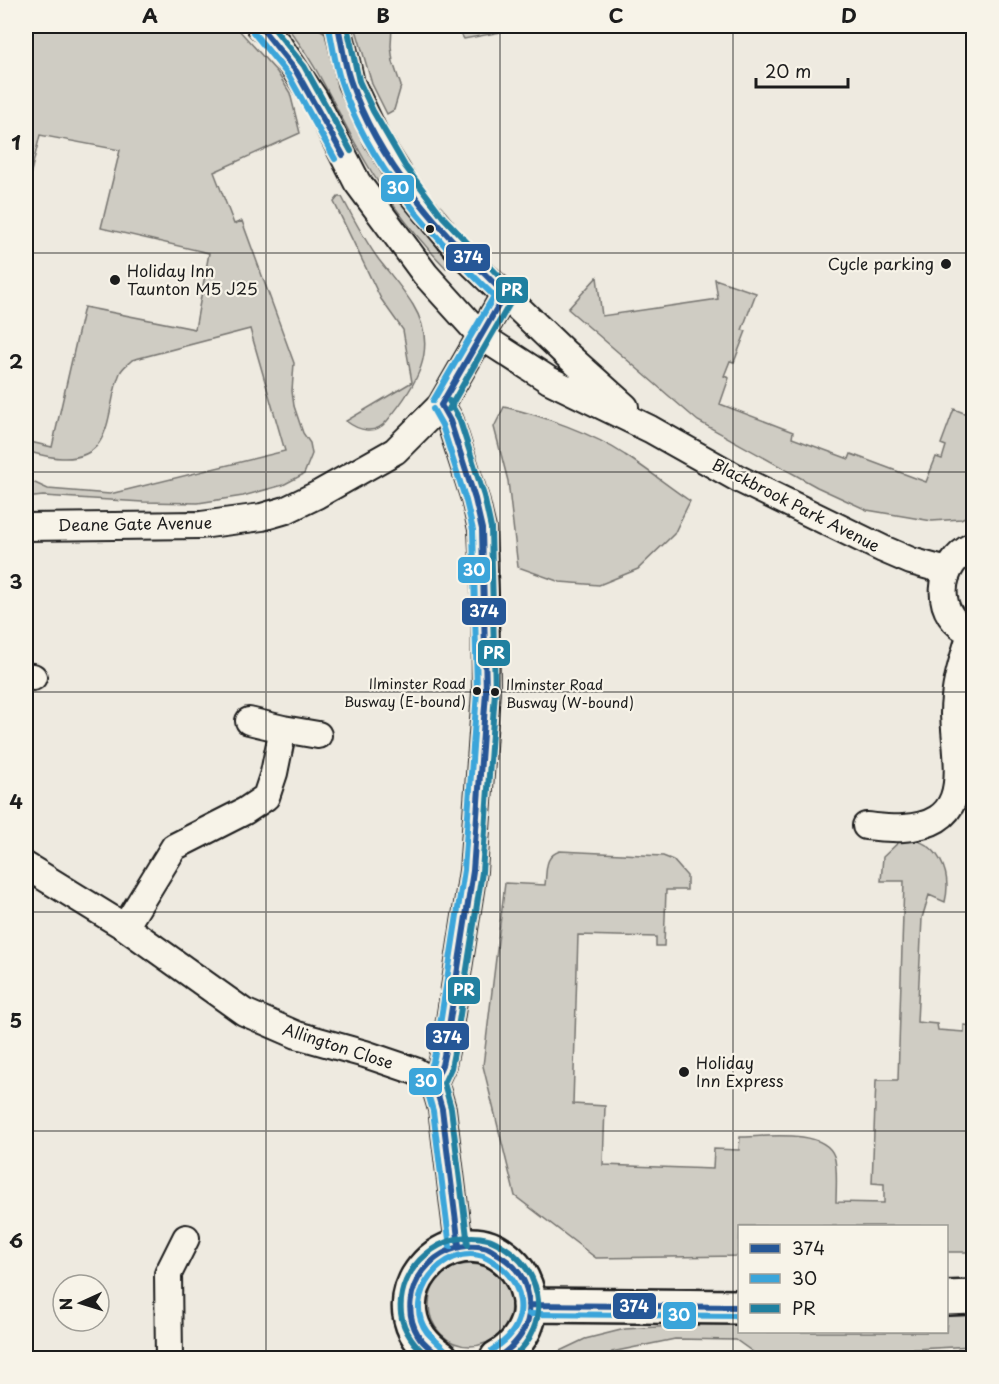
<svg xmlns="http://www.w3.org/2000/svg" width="999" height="1384" font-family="'Playpen Sans',sans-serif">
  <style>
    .green { fill: #cfccc3; stroke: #767470; stroke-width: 1.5 }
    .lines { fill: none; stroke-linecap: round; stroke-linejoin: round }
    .minor-casing { stroke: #1c1c1c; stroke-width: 30 }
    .tertiary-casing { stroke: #1c1c1c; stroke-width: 38 }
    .minor { stroke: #f7f3e8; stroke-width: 26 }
    .tertiary { stroke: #f7f3e8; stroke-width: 33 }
    .bus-1-casing { stroke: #f7f3e8; stroke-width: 10 }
    .bus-2-casing { stroke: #f7f3e8; stroke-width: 10 }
    .bus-3-casing { stroke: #f7f3e8; stroke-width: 10 }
    .bus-1 { stroke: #265797; stroke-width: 6 }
    .bus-2 { stroke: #3ba5da; stroke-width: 6 }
    .bus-3 { stroke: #2080a0; stroke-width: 6 }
    .grid { fill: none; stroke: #1c1c1c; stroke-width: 1.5; stroke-opacity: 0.55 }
    .bus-dot { fill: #1c1c1c; stroke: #f7f3e8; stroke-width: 2 }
    .labels { text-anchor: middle; stroke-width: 4.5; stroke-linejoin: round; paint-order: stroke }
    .bus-label { font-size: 14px; fill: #1c1c1c; stroke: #f7f3e8; text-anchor: end }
    .poi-label { font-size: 16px; fill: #1c1c1c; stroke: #f7f3e8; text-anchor: start }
    .street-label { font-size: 16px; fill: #1c1c1c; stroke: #f7f3e8 }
    .line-badge { stroke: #f7f3e8; stroke-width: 2 }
    .badge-label { font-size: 16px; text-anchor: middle; font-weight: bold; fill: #fff }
    .neatline { fill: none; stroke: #1c1c1c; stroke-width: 2 }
    .grid-label { font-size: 20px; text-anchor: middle; font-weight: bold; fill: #1c1c1c }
  </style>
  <rect width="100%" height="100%" fill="#eeeae0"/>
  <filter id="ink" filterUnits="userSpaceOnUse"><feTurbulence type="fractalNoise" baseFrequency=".0167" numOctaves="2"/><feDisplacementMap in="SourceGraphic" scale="12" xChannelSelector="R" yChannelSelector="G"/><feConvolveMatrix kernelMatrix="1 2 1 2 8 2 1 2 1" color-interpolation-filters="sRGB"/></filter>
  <g filter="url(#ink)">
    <path class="green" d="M26,26H232L239,30L277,72L290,93L300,133L214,172L234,224L242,221L294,363L292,391L294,406L303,433L310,443L312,454L304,474L283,485L243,496L198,503L143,502L43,496L26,498V479L48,489L110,494L285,451L250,329L132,360C128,364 122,368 120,373C105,408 116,460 62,458C50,458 37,454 26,451V441L52,447L84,307L195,329L209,253L101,228L120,150L40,135L26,192Z
      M286,26H314L329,35C334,54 336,81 343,98C368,158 407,213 450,262L446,268C409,230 379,188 354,141C332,101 315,61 286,26Z
      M355,26H392L391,46L393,62L401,86L394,110L387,114L372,84Z
      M456,26H533L464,39Z
      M338,197H342C353,218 365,241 379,260C391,275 403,289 413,305C440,349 416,386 387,421C375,435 359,431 346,421L412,382L403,330L381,299L334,202Z
      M597,277L602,316L718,299L715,279L756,293L742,330L746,331L734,362L730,361L724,376L729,378L720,404L793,432L792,438L849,459L851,454L926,482L936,457L942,459L946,446L941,444L954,409L969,415L973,403V513L961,519L932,521L867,510L817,487L698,421L568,309Z
      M504,407C541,415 594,434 625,455C647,469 668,486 690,501L674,534L638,569L599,585L560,582L518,567L508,481L494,427Z
      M906,839C939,841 952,873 945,902L929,895L922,918L917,1022L937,1024L938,1030L964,1032V1025L973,1026V1252H947L946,1226H740L739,1256L596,1258L515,1196L483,1066L505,883L545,885C547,870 544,856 560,851L663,856L673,860L687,876V890H666L664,946H656V937L578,935L573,1104L605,1106L603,1165L713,1169L714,1149L739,1150L740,1137C765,1137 824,1128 834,1156C838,1167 836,1190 836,1202L884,1203V1184L872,1183L876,1080H898L904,881H881L883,857L899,842Z
      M429 1305a41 41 0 1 1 82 0a41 41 0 1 1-82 0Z
      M967,1315L973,1316V1346L760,1357L736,1340L675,1339L612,1352L605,1358H545L585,1339L625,1329L739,1322L740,1332H946L947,1316Z"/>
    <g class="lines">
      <defs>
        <path id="minor" d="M260,26L278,44L314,98L357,182L425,274L481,336L549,380L650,429L739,479L883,549L911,561L947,571
          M338,26L351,83L377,139L410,192L460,252L566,354L625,407
          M441,405L450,421L475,499L482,529L485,597L486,692L473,871L446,1046L442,1065L434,1082L442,1109L459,1246
          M26,527L201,525L262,517L286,510L317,495L395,451L441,405L505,294
          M974,545C936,564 931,617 974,634
          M26,676L33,677
          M283,729L318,735
          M866,826C878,827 891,829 903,828C975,824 956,764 954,714C954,686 963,660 971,633
          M26,866L125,927L244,1012L297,1035L365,1054L415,1071L434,1082
          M125,927L174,847L245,811L266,797L274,773L283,729L249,721
          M169,1358L168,1274L186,1238"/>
        <path id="tertiary" d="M946,1298L974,1297
          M529,1305L740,1307
          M441,1358C361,1304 451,1207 509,1261C521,1272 527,1286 529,1301C532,1325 517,1347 497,1358"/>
      </defs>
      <use href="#minor" class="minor-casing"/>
      <use href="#tertiary" class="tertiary-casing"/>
      <use href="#minor" class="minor"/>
      <use href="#tertiary" class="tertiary"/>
      <defs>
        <path id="bus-1" d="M260,26L296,71L343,155
          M338,26C342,44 344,62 350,80C378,164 442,233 505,294L441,405
          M441,405L450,421L475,499L482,529L486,692L473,871L446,1046L442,1065L434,1082L442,1109L459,1246
          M529,1305L740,1307
          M441,1358C434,1351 423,1344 418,1335C392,1291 436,1237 484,1247C490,1248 495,1253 500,1256C517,1266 527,1282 529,1301C532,1326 517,1345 497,1358"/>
        <path id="bus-2" d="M329,28C333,46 335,64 341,82C368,165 432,236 494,296L433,401
          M253,32L289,76L335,159
          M433,409L442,425L466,501L473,530L477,692L464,870L437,1044L433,1062L425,1083L433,1111L450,1247
          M529,1314L740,1316
          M447,1352C441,1345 433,1339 427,1332C401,1297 443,1243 483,1256C487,1258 492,1261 495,1263C509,1272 518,1285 520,1301C523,1323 510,1339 492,1350"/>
        <path id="bus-3" d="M272,26L304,66L351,151
          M347,26L359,81L373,111L405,166L443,217L514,292L513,298L449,409
          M449,401L459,418L484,496L491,528L495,692L482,872L455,1047L451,1068L444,1083L451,1108L468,1245
          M429,1358C416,1346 403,1332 401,1313C396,1267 443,1228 488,1239C493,1240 499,1244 504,1247C521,1258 533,1273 537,1294C542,1319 531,1342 512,1358"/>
      </defs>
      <use href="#bus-1" class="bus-1-casing"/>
      <use href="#bus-2" class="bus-2-casing"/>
      <use href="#bus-3" class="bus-3-casing"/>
      <use href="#bus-1" class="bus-1"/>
      <use href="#bus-2" class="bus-2"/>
      <use href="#bus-3" class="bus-3"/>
    </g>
  </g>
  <path class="grid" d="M266,26V1358M500,26V1358M733,26V1358M26,253H974M26,472H974M26,692H974M26,912H974M26,1131H974"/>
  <g class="bus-dot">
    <circle cx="430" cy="229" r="5"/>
    <circle cx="946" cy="264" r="6"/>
    <circle cx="115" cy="280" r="6"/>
    <circle cx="477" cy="691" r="5"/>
    <circle cx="495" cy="692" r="5"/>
    <circle cx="684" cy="1072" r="6"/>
  </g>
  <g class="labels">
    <g class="bus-label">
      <text x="466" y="689">Ilminster Road<tspan x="466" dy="18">Busway (E-bound)</tspan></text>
      <text x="506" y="690" text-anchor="start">Ilminster Road<tspan x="506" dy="18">Busway (W-bound)</tspan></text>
    </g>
    <g class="poi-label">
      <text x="934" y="270" text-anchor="end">Cycle parking</text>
      <text x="127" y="277">Holiday Inn<tspan x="127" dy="18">Taunton M5 J25</tspan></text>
      <text x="696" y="1069">Holiday<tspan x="696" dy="18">Inn Express</tspan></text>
    </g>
    <g class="street-label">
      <text transform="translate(796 505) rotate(27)" y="6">Blackbrook Park Avenue</text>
      <text transform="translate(135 524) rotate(-1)" y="6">Deane Gate Avenue</text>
      <text transform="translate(338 1046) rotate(18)" y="6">Allington Close</text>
    </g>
  </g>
  <g class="line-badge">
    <rect x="380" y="174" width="35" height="29" rx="6" fill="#3ba5da"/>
    <rect x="445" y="243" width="46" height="29" rx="6" fill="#265797"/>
    <rect x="495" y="276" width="34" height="28" rx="6" fill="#2080a0"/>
    <rect x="457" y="556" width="34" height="28" rx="6" fill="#3ba5da"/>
    <rect x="461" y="597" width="46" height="29" rx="6" fill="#265797"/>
    <rect x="477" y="639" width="34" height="28" rx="6" fill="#2080a0"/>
    <rect x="447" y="976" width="34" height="29" rx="6" fill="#2080a0"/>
    <rect x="425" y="1022" width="45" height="29" rx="6" fill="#265797"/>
    <rect x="408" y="1067" width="35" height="29" rx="6" fill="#3ba5da"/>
    <rect x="612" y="1292" width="45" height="28" rx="6" fill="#265797"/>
    <rect x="662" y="1301" width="35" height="29" rx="6" fill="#3ba5da"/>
  </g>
  <g class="badge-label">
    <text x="398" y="194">30</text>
    <text x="468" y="263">374</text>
    <text x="512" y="296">PR</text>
    <text x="474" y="576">30</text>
    <text x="484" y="617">374</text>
    <text x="494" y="659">PR</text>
    <text x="464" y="996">PR</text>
    <text x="447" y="1043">374</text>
    <text x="426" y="1087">30</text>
    <text x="634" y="1312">374</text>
    <text x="679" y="1321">30</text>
  </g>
  <rect width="999" height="1384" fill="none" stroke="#f7f3e8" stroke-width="66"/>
  <rect x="738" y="1225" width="210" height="108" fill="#f7f3e8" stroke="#9f9d96" stroke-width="1.5"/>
  <rect x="750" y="1244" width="30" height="9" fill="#265797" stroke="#9f9d96" stroke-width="1.5"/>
  <text x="792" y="1255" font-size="18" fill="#1c1c1c">374</text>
  <rect x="750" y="1274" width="30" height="9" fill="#3ba5da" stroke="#9f9d96" stroke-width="1.5"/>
  <text x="792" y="1285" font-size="18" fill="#1c1c1c">30</text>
  <rect x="750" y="1304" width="30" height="9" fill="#2080a0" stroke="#9f9d96" stroke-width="1.5"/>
  <text x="792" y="1315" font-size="18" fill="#1c1c1c">PR</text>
  <g transform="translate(81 1303) rotate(266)"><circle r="28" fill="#f7f3e8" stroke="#9f9d96" stroke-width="1.5"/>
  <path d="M0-4.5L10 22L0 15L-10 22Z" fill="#1c1c1c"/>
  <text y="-9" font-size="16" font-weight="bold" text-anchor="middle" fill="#1c1c1c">N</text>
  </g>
  <path d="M756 78v9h92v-9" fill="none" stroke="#1c1c1c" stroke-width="3"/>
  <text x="765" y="78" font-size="18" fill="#1c1c1c" stroke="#f7f3e8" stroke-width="4.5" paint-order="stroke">20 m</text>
  <rect x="33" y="33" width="933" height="1318" class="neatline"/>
  <g class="grid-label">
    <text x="150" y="23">A</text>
    <text x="383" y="23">B</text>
    <text x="616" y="23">C</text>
    <text x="849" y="23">D</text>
    <text x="16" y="150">1</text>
    <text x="16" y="369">2</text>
    <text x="16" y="589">3</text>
    <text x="16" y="809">4</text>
    <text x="16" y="1028">5</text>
    <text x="16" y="1248">6</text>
  </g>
</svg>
